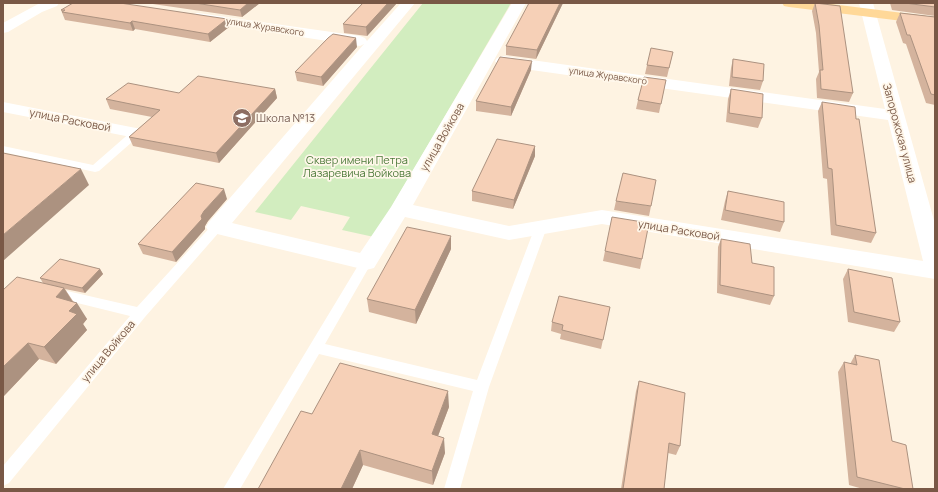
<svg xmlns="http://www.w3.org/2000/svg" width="938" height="492" font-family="Manrope,sans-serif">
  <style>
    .green { fill: #d2edbf }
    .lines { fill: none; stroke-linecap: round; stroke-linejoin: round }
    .service { fill: #fff; fill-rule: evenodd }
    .minor { fill: #fff; fill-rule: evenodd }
    .primary { fill: #ffd898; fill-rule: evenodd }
    .wall { fill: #d4b39d }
    .shaded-wall { fill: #ac9280 }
    .building { fill: #f6d0b7; stroke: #ac9280 }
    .labels { text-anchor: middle; stroke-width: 3.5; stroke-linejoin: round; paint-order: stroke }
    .far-street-label { font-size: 9px; fill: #795846; stroke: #fff7ea }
    .education-label { font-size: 11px; fill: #785e54; stroke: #fff7ea; text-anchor: start }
    .street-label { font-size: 11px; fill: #795846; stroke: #fff7ea }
    .park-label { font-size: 11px; fill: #4d7a3a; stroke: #fff7ea }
  </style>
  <rect width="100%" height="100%" fill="#fef3e2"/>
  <path class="green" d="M423,3H511L374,237L342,230L350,217L301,206L291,220L255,212Z"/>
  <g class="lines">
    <path class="service" d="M136,130L140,131L141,133L140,135L99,171L95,172L3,152V146L93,165L132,131Z
      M217,223L221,224L223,227L221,230L145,317L9,483L3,486V466L130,316L49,296L48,293L49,290L54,288L137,307L213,224Z
      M541,223L545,224L547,227L489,387L460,489H444L473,391L319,354L240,489H223L362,259L366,258L370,259L372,262L325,344L477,380L535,227L537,224Z"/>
    <path class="minor" d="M40,3H59L57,6L42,12L8,32L3,33V23Z
      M401,3H415L232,223L360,253L391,207L512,3H526L413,205L509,226L602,210L923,261L888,120L503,66L497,64L495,61L497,58L503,56L885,109L859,3H873L935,224V279L602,224L509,240L405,217L374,268L366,270L209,232L206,227L209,222L364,44L360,46L198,21L193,20L191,17L193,14L198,13L360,36L365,38L367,41Z
      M3,102L136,128L142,129L145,133L142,137L136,138L3,112Z"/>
    <path class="primary" d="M782,3H823L935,17V25L789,7L784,6Z"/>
  </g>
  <path class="wall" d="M146,3H260L242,17Z
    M363,3H397L367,36L344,33L343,24Z
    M563,3L536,59L506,55V46Z
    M815,3L853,93L849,102L817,98L816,79L819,72L816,33L812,11Z
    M890,3H935V16L892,10Z
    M61,10L227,19L229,27L210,42L135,29L133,31L65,20Z
    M900,13L935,17V105L926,103L906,44L903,43L896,22Z
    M357,47L323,86L297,81L295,72Z
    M673,52L667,77L645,74L647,65Z
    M733,59L763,81L760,90L729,86L731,68Z
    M531,70L511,116L476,111V101Z
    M666,80L659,113L636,109L638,100Z
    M275,89L277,98L219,163L133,146L129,137L152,117L110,109L106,99L179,93Z
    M731,89L762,118L758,128L726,122L728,99Z
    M822,102L856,119L876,233L871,243L831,235L827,179L823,178L818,111Z
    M535,146V156L513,209L472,201V191Z
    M728,191L784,222L780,232L721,220L725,201Z
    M227,199L208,221L205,226V229L176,262L143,254L138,244Z
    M616,201L651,206L649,216L614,210Z
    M721,239L752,263L774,296L770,305L717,293L718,247Z
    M451,249L416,324L369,312L367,299Z
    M605,251L642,259L640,269L603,261Z
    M100,269L103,274L85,293L65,289L73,301L87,319L83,324L87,330L56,364L39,359L3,397V290L43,283L40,278Z
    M848,269L900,322L894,332L848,322L843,279Z
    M610,307L601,349L560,339L561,334L551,331L552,322Z
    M855,355L892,441L913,489H863L849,485L838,372L844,362L850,364Z
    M639,381L680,446L676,455L668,453L664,489H621L636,391Z
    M449,407L438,436L445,453L433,485L363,465L352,489H258Z"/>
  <path class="shaded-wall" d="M248,3H260L242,17L240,10Z
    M388,3H397L367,36L366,27Z
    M560,3H563L536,59L537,50Z
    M227,19L229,27L210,42L208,34Z
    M132,21L135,29L133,31L130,23Z
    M356,38L357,47L323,86L321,77Z
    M532,61L531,70L511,116V107Z
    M275,89L277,98L219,163L216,153Z
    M535,146V156L513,209L514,200Z
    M81,169L89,185L3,261V235Z
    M224,189L227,199L208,221L205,226V229L176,262L172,252L204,211Z
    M451,236V249L416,324L415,310Z
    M100,269L103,274L85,293L82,288Z
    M64,288L74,304L56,297Z
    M77,303L87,319L83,324L87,330L56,364L44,347L69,311Z
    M28,343L39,359L3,397V367Z
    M448,391L449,407L433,449L432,434Z
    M444,438L445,453L433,485L432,471Z
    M360,450L363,465L352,489H341Z"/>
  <path class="building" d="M73,3H120L227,19L208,34L132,21L130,23L62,12L65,10H61Z
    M195,3H248L240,10Z
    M363,3H388L366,27L343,24Z
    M529,3H560L537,50L506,46Z
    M815,3L840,6L853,93L821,89L820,70H823L819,25Z
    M905,3H935V7Z
    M900,13L935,17V95L931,94L910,35H907Z
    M333,34L356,38L321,77L295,72L328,38Z
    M651,48L673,52L669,68L647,65Z
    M500,57L532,61L511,107L476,101Z
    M733,59L764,64L763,81L732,77Z
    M198,76L275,89L216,153L129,137L160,110L106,99L128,83L179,93Z
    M644,77L666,80L661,104L638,100Z
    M731,89L763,94L762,118L729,113Z
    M822,102L855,107L856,119H859L876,233L836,225L832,169L828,168Z
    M497,139L535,146L514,200L472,191Z
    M3,153L81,169L3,235V188H4H3Z
    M623,173L656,180L651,206L616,201Z
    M196,183L224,189L204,211L201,216L202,219L172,252L138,244Z
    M728,191L784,202V222L725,210Z
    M612,217L649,223L642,259L605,251Z
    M407,227L451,236L415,310L367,299Z
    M721,239L750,244L752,263L774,267V296L720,285Z
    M60,259L100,269L82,288L40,278Z
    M848,269L892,278L900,322L854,312Z
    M17,277L64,288L56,297L77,303L69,311L77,314L44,347L28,343L3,367V290Z
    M559,296L610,307L603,340L562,330L563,325L552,322Z
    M855,355L879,360L892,441L906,445L913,489H905L857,477L844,362L857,365Z
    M340,363L448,391L432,434L444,438L432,471L360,450L341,489H258L301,411L312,414Z
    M639,381L685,393L680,446L669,443L664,489H623Z"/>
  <defs>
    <symbol id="school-disc" viewBox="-11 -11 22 22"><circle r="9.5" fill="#8d6e63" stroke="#fff7ea"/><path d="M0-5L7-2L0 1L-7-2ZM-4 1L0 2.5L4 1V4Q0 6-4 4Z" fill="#fff"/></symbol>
  </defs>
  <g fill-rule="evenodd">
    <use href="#school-disc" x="231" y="107" width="22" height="22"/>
  </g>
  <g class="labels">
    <g class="far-street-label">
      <text transform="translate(265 27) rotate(9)" y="3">улица Журавского</text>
      <text transform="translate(608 76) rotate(8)" y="3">улица Журавского</text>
    </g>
    <g class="education-label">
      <text x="256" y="122">Школа №13</text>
    </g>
    <g class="street-label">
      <text transform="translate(70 120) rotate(11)" y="4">улица Расковой</text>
      <text transform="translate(900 133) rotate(75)" y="4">Запорожская улица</text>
      <text transform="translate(442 137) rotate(-60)" y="4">улица Войкова</text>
      <text transform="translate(679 230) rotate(9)" y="4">улица Расковой</text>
      <text transform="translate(108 351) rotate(-50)" y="4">улица Войкова</text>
    </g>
    <g class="park-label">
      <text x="357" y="164">Сквер имени Петра<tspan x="357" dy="13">Лазаревича Войкова</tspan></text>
    </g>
  </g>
  <rect width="938" height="492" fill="none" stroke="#795846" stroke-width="8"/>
</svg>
